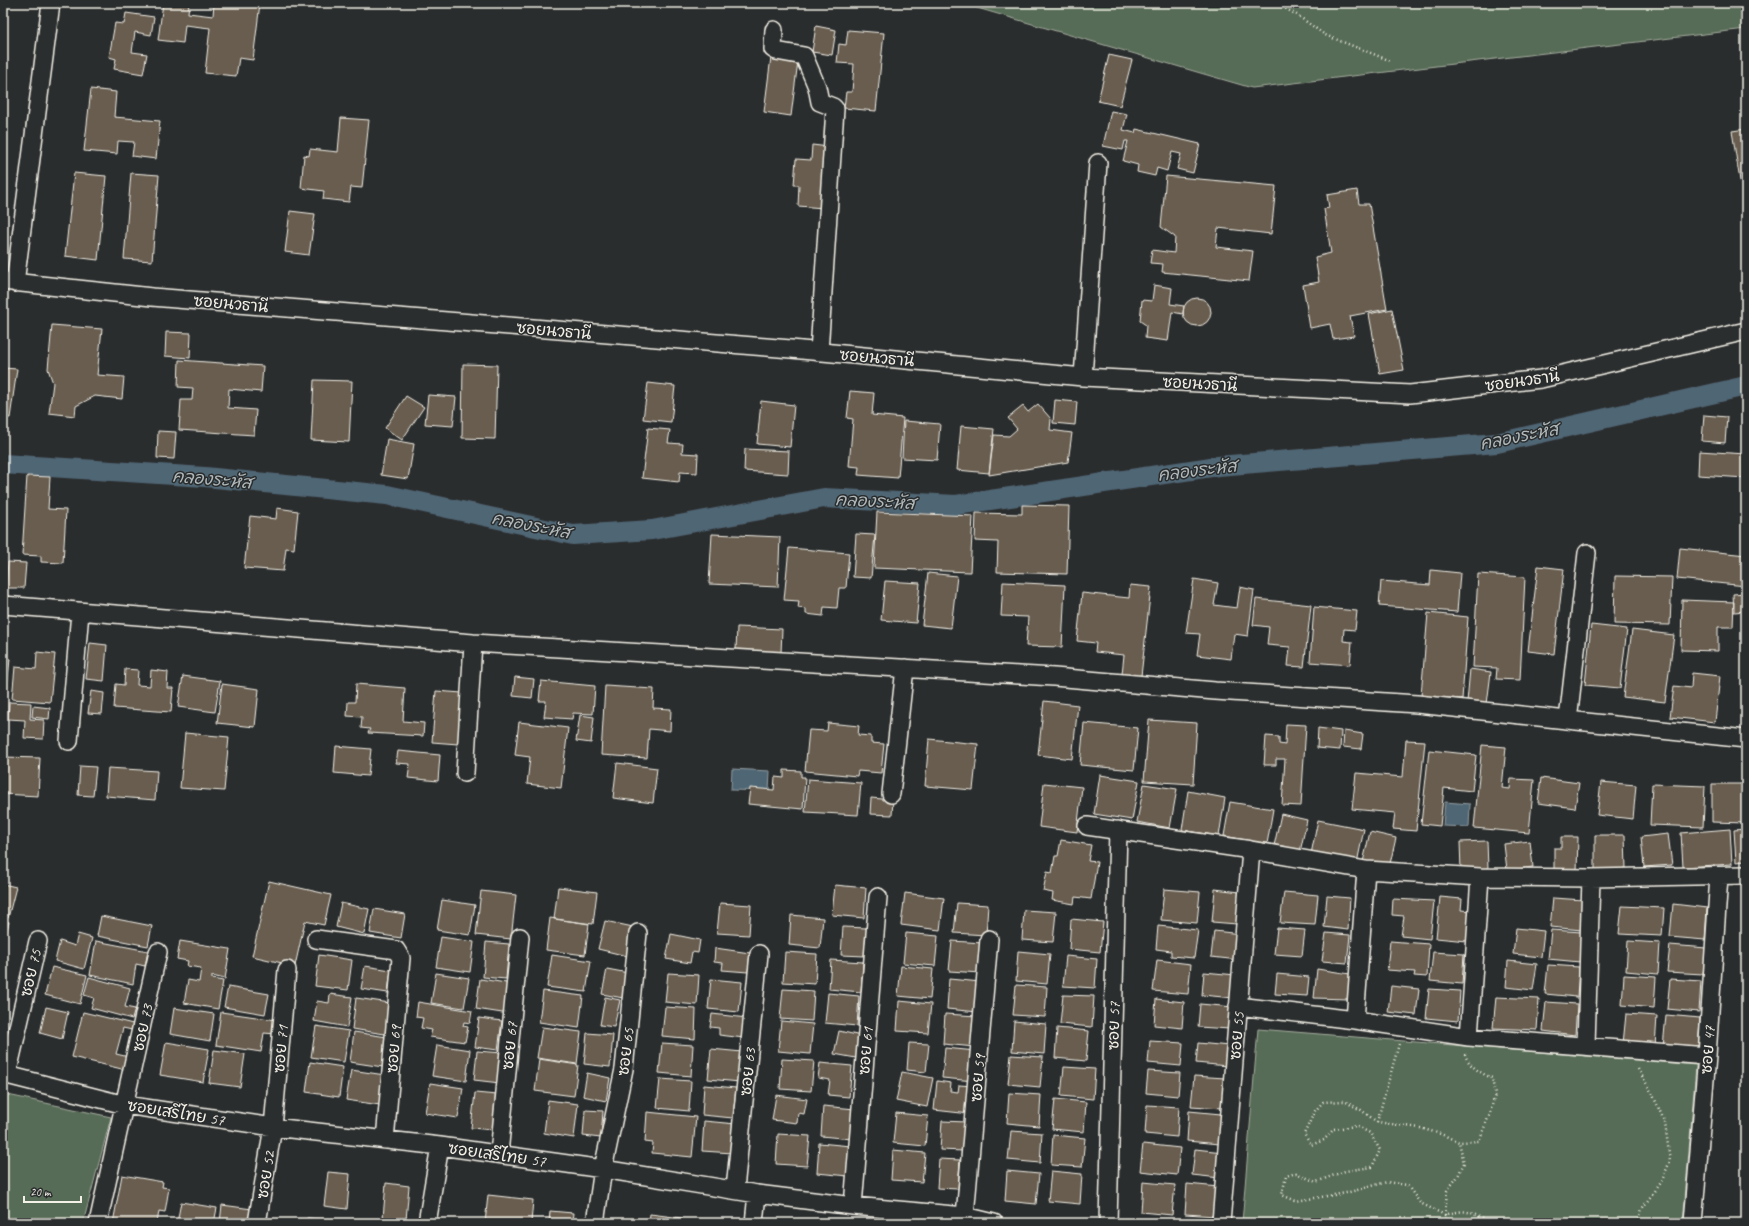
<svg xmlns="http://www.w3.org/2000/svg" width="1749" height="1226" font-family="Caveat,'Playpen Sans Thai',sans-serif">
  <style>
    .green { fill: #576c57; stroke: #a6aea0 }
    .water { fill: #506674; stroke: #929ea2 }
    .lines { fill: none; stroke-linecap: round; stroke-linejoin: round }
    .canal { stroke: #506674; stroke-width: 20 }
    .building { fill: #685d4f; stroke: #f4f1e8 }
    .street-casing { stroke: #f4f1e8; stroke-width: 20 }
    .path { stroke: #f4f1e8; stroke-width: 2.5; stroke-dasharray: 1 3; stroke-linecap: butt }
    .street { stroke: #2a2d2e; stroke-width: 17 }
    .labels { text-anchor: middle; stroke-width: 3; stroke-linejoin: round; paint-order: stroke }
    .street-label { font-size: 16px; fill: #f4f1e8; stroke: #2a2d2e }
    .water-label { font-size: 17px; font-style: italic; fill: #b2b9ba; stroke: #2a2d2e }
  </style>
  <rect width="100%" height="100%" fill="#2a2d2e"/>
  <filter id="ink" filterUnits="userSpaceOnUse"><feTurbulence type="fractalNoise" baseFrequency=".025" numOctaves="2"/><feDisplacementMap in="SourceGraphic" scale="8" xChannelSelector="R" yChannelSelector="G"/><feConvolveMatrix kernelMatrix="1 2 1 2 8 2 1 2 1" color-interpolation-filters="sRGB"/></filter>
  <g filter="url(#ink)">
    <path class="green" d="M940,3H1746V29L1252,88L967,5Z
      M1258,1029L1696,1065L1683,1223H1242Z
      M3,1094L111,1117L83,1223H3Z"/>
    <path class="water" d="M732,769L770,771L769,791L731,790Z
      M1445,802L1470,804L1469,827L1443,826Z"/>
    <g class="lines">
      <path class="canal" d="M3,464L205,477L387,495L573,535L652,530L824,498L956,505L1218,466L1497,443L1746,386"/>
    </g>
    <path class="building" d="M163,3H189L188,13L213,16L214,3H260L253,60L239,58L236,76L205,73L210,28L185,25L183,43L158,40Z
      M126,13L154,17L151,35L135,32L132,52L147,54L143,74L114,69L116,59L109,57L115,23L124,24Z
      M816,26L836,30L832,55L812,52Z
      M848,30L884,33L876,111L844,108L846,92H852L854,64L837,63L839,44L846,45Z
      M1109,55L1132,60L1120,106L1098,101Z
      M771,57L798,61L791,116L764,112Z
      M91,89L116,92L114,117L160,121L156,159L132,156L134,142L118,141L117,154L84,151Z
      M1111,111L1127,114L1123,130L1135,133L1136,129L1200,144L1193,173L1177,169L1181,154L1172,152L1167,171L1157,168L1155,176L1137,172L1138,165L1123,161L1128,141H1125L1123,150L1103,146Z
      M341,118L369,120L362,188L351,187L349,202L323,199L324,191L301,188L304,155L309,156L310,149L338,152Z
      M1746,129V218L1732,131Z
      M812,145L829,147L824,208L798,206L799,185H794L796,159L811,160Z
      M74,173L106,176L98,260L65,256Z
      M131,173L159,175L152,261L124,259Z
      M1166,176L1276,186L1271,234L1218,228L1216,247L1253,251L1249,281L1162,272L1163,264L1150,263L1152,250L1174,253L1175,237L1161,227Z
      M1357,190L1359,204H1369L1387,309L1350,316L1354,336L1333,339L1330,324L1310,328L1303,285L1319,282L1315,257L1331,253L1324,209L1329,208L1327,195Z
      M290,211L315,214L309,255L285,252Z
      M1154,285L1172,288L1170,304L1184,306L1183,314L1172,312L1168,341L1145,338L1146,325L1140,321L1142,300L1152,301Z
      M1183 312a14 14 0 1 1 28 0a14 14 0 1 1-28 0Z
      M1392,309L1404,370L1380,374L1369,314Z
      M52,325L102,329L97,375L124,377L122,399L95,396L76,406L75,416L49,413L53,383L48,369Z
      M166,332L191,333L190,358L165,356Z
      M179,360L263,366L261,392L229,389L228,408L256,410L254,435L179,430L181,400H192L193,388L178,387Z
      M463,364L497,365L495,439L462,438Z
      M3,368L17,369L10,418L3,417Z
      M314,380L352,381L349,442L311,440Z
      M648,383L675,386L671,422L643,419Z
      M850,391L874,393L872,415L903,418L898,478L858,475L859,467L849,466L853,419L847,418Z
      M428,395L456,397L453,426L425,424Z
      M406,396L424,407L402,440L385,428Z
      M1055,400L1077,402L1075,425L1053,423Z
      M761,401L794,405L790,447L757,444Z
      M1038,404L1051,419L1050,430L1072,433L1068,462L989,475L994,435L1009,436L1017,429L1008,418L1023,406L1028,412Z
      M1704,415L1727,417L1725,443L1702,441Z
      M904,421L940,424L937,460L902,458Z
      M961,426L994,429L989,473L957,470Z
      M648,428L670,430L668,443L683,444L682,453L698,454L697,473L680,472L679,482L642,478Z
      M158,431L176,432L174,459L157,458Z
      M387,439L414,444L408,479L381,475Z
      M745,449L789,451L788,474L744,471Z
      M1699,451L1746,454V478L1698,475Z
      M27,476L50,477L48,509L66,510L63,563L41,562V556L22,555Z
      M1022,505L1069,506L1067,574L997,572L998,542L975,541L976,513L1022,514Z
      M277,508L298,511L294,549L286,548L283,571L244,568L250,516L276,519Z
      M877,512L973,516L970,572L874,568Z
      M712,534L780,537L778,587L709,584Z
      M856,534L875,535L871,578L853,577Z
      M789,548L849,553L846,588H839L837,608L824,607L823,616L806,614V609L798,608L799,601L784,600Z
      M1680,548L1746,555V586L1677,579Z
      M8,562L26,563L24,588H6Z
      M1538,566L1564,569L1554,654L1528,651Z
      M1431,570L1460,573L1457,612L1379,606L1381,581L1430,585Z
      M928,573L957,576L951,628L922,625Z
      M1478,574L1525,577L1520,680L1496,679L1497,668L1473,667Z
      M1615,576L1672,577L1670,625L1614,624Z
      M1194,579L1218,583L1214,605L1237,608L1240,587L1254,590L1248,636L1234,634L1231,659L1197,655L1200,634L1186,633Z
      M885,581L920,583L916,623L881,620Z
      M1003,582L1065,585L1062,647L1026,646L1028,617L1001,616Z
      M1130,585L1151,587L1141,676L1122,674L1124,655L1095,652L1096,643L1077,641L1082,593L1129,598Z
      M1746,593V611L1734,612L1733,594Z
      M1256,599L1311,605L1304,667L1288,666L1290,647L1267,645L1269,627L1253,625Z
      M1682,600L1734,602L1733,627H1718V651L1681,650Z
      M1314,607L1357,611L1355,630L1344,629L1343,641L1352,642L1350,665L1310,662Z
      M1428,613L1468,617L1462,699L1421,696Z
      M1591,625L1627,629L1620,688L1585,685Z
      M737,627L782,629L781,653L736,650Z
      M1632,630L1674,635L1665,702L1623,697Z
      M90,643L107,645L104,681L86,679Z
      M37,652L55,654L50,702L12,699L15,667L36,669Z
      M3,658L10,659L6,696H3Z
      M125,669L138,670L137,685L150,686L151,670L168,672L167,688H173L171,712L114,708L116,684L124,685Z
      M1470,669L1491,672L1487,704L1467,702Z
      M1692,673L1720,676L1715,722L1670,717L1674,686L1691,688Z
      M183,676L220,681L215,712L178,707Z
      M515,677L534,679L532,698L513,696Z
      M541,681L595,686L593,714L573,713L572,719L544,717L546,701H539Z
      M222,684L259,689L255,727L217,723Z
      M356,684L405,688L403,721L424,723L423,736L368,733L370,729L361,728L362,717L347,716L348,702H355Z
      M605,686L654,689L653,708L671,709L670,731L649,729L647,758L601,755Z
      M91,691L104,693L102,714L88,713Z
      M436,691L462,693L458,744L432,742Z
      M1044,701L1078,705L1072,759L1038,755Z
      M9,702L31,703L30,719L44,720L43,739L24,738L25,720L8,719Z
      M33,706L50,708L49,719L32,717Z
      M580,715L594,717L591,743L576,741Z
      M1149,720L1197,723L1193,784L1144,781Z
      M519,722L568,728L561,788L527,784L530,757L515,755Z
      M828,723L859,726L858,735L871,736V743L884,744L881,773L858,771L857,776L805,771L809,730L827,731Z
      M1084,723L1138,728L1134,770L1080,765Z
      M1286,724L1306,725L1301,806L1282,805L1285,759H1276V765H1264L1266,736L1279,737V744L1285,745Z
      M1318,728L1341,731L1340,750L1317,748Z
      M1344,731L1363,734L1361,749L1343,747Z
      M185,733L229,737L224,791L180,788Z
      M929,739L978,744L973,790L925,786Z
      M1406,740L1425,741L1416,831L1393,829L1395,813L1352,809L1356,773L1403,777Z
      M1482,745L1506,747L1502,788L1510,789L1511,779L1534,780L1529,833L1474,828Z
      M336,746L371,749L368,776L334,773Z
      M1429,750L1476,755L1472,791L1444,788L1440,826L1421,824Z
      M398,751L440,755L438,781L408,778L410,764L396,763Z
      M3,757L40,758L38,796L3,794Z
      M617,763L657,768L653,803L613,798Z
      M80,766L96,767L93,796L78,795Z
      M108,768L157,771L155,800L106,796Z
      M784,770L801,771V777H805L803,809L748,804L750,788L774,790L775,777L784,778Z
      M1100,775L1139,781L1132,820L1094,814Z
      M1541,778L1579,783L1575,808L1538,803Z
      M808,779L861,783L858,815L805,812Z
      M1601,782L1636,785L1633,819L1597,815Z
      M1044,783L1082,787L1077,832L1039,827Z
      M1144,784L1177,789L1170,828L1137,822Z
      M1652,784L1705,786L1703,827L1650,825Z
      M1712,784H1746V823L1712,822Z
      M1188,791L1225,798L1219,836L1182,830Z
      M871,798L893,800L892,815L870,814Z
      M1230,802L1273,809L1267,844L1224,836Z
      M1281,814L1307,820L1300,852L1274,846Z
      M1318,820L1364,829L1357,863L1311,854Z
      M1730,829L1732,864L1683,867L1681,833Z
      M1746,829V861L1736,862L1734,830Z
      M1370,832L1396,838L1389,868L1363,862Z
      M1668,834L1672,865L1644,867L1641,837Z
      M1595,835H1625L1626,869L1595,870Z
      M1561,837H1578L1577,871H1554V848H1561Z
      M1061,840L1091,845L1088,861L1097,862L1091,899L1075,897L1074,904L1052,900L1053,893L1043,891L1047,872L1052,873L1055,856H1058Z
      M1487,841L1488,869L1461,870L1460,842Z
      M1530,841L1533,867L1507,870L1504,844Z
      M269,881L331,895L324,925L305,921L295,966L252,956Z
      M3,884L16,887L8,918L3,917Z
      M835,885L866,888L864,918L832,915Z
      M558,887L597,892L593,924L554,919Z
      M1164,889L1200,892L1197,923L1161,920Z
      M1215,889L1240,892L1237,924L1212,922Z
      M481,891L516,895L511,939L476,935Z
      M1284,892L1318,895L1315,925L1280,923Z
      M905,893L944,898L940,930L901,925Z
      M1327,896L1350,898L1348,930L1324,927Z
      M1440,897L1462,899L1461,910L1471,911L1467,941L1436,938Z
      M1553,898L1584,900L1582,930L1550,927Z
      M1393,899L1434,901L1430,939L1401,936L1404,916L1392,915Z
      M442,900L475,905L470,935L437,930Z
      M341,903L369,909L364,934L336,927Z
      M720,903L751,905L749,935L717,933Z
      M957,903L988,905L986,935L954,933Z
      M1673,904L1707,908L1705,940L1670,937Z
      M1622,906L1664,908L1662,936L1619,934Z
      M374,909L405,914L401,938L370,933Z
      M1024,910L1056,912L1053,942L1022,940Z
      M791,915L823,918L820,948L789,945Z
      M101,916L152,926L148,946L97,936Z
      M550,918L589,924L585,955L546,950Z
      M1071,919L1103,922L1100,952L1069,949Z
      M3,920L9,922L3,946Z
      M605,921L633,927L627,956L598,949Z
      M1158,926L1198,930L1194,958L1171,956V951L1156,949Z
      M843,927L867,928L865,956L841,955Z
      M1277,928L1305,930L1302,956L1274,954Z
      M1516,928L1544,931L1541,957L1513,954Z
      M1551,930L1582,932L1580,962L1548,959Z
      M1214,931L1241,934L1239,960L1211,957Z
      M906,933L938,936L935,966L903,963Z
      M1326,933L1350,935L1347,963L1322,961Z
      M78,934L92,938L84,969L55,961L60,941L75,946Z
      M671,934L700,940L698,953L692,952L690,963L666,959Z
      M441,937L474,942L470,972L436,967Z
      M96,941L148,951L145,966L136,964L133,984L90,975Z
      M180,941L230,949L225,979L212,976V979L223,981L218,1009L184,1003L188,980L199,982L201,968L187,966L188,961L177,959Z
      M952,941L983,943L981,973L949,971Z
      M1390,941L1429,944L1427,977L1414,976L1415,972L1387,970Z
      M1628,941L1660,943L1658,974L1626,971Z
      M486,942L509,944L506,979L483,977Z
      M1670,945L1706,948L1703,974L1667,972Z
      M715,948L750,953L748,972L722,970L723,963L714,962Z
      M1018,951L1050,954L1047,984L1016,981Z
      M785,952L817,954L815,984L783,982Z
      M1433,952L1464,954L1462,984L1430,981Z
      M319,955L352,960L348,990L315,986Z
      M552,955L591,961L586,992L547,987Z
      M1066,956L1097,959L1095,988L1063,986Z
      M831,960L863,962L861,992L829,989Z
      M1157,960L1191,964L1188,994L1153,991Z
      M1508,961L1537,964L1533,990L1506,987Z
      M1548,965L1579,967L1577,997L1545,994Z
      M365,966L391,970L388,993L361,989Z
      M901,966L933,969L930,999L898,996Z
      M52,967L87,975L80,1004L45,995Z
      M607,969L628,973L623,998L602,994Z
      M1317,969L1350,974L1348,999L1314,998Z
      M1204,972L1236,975L1234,998L1202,995Z
      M436,973L469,978L464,1008L431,1003Z
      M668,973L699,975L697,1005L665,1002Z
      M1277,974L1309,977L1307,996L1275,994Z
      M1624,975L1656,977L1654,1008L1622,1005Z
      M89,977L130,988L125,1007L135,1009L132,1019L91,1008L94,998L84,995Z
      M480,979L513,984L509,1014L476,1009Z
      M711,979L742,982L739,1012L708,1009Z
      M949,979L981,982L978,1012L947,1009Z
      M1670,979L1701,981L1699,1012L1667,1009Z
      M1016,985L1047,987L1045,1017L1013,1015Z
      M1391,986L1419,989L1416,1015L1388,1012Z
      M228,987L269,994L265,1014L224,1007Z
      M783,989L814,991L812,1021L780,1019Z
      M1429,989L1460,991L1458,1021L1426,1018Z
      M543,991L583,996L579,1028L539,1022Z
      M828,993L859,996L857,1026L825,1023Z
      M330,994L352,997L347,1027L314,1021L317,1001L329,1003Z
      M1063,995L1094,996L1092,1027L1060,1024Z
      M605,997L620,1000L614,1027L600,1025Z
      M1496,997L1539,999L1537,1030L1493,1028Z
      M356,998L390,1003L385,1034L352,1029Z
      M1156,999L1184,1002L1182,1028L1154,1025Z
      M899,1001L931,1004L928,1033L897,1031Z
      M418,1002L472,1011L470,1023L464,1022L463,1026L468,1027L465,1042L430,1037L432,1030L421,1028L423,1018L416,1017Z
      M1546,1002L1577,1004L1575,1035L1543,1031Z
      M1200,1004L1233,1007L1230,1029L1198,1027Z
      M46,1007L68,1012L62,1039L40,1033Z
      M665,1007L696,1009L695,1039L662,1036Z
      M174,1008L214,1014L210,1041L170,1034Z
      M83,1012L133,1024L132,1030L123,1028L116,1054L133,1058L130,1071L72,1057Z
      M221,1012L277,1020L275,1034L264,1033L261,1052L216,1045Z
      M712,1014L747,1018L744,1038L719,1035V1028L710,1027Z
      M945,1014L977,1016L975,1047L943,1044Z
      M1626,1014L1657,1016L1655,1047L1623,1044Z
      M1666,1015L1700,1018L1698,1051L1663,1047Z
      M479,1018L502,1021L498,1050L475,1047Z
      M781,1021L813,1024L810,1054L778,1051Z
      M1014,1021L1046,1024L1044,1054L1012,1051Z
      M316,1026L349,1031L344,1062L311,1057Z
      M542,1027L581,1032L577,1064L537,1058Z
      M1057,1028L1089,1031L1086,1061L1055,1058Z
      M839,1031L861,1036L856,1058L834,1054Z
      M354,1032L387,1037L383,1067L350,1062Z
      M587,1033L613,1035L610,1067L584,1064Z
      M1150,1041L1183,1043L1181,1066L1148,1063Z
      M166,1042L209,1049L203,1082L160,1075Z
      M662,1043L693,1045L691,1076L659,1073Z
      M909,1043L929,1044L926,1072L907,1070Z
      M1198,1043L1229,1046L1227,1066L1196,1063Z
      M437,1045L470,1050L466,1081L432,1076Z
      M945,1048L976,1051L974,1081L942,1078Z
      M711,1049L742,1052L740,1082L708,1079Z
      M214,1050L245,1054L240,1087L209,1083Z
      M477,1051L503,1053L500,1083L474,1080Z
      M1011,1055L1043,1057L1040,1087L1008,1084Z
      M539,1059L578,1065L574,1096L535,1091Z
      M782,1059L814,1061L811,1091L780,1089Z
      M310,1062L343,1067L339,1097L306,1092Z
      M820,1063L852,1066L849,1097L828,1095L830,1080L818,1078Z
      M1064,1067L1095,1069L1093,1099L1061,1096Z
      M351,1070L385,1075L380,1105L346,1100Z
      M1148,1071L1180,1073L1178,1096L1146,1093Z
      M902,1072L933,1078L927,1107L896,1101Z
      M587,1073L610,1078L606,1101L583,1096Z
      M1194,1076L1225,1078L1223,1108L1191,1106Z
      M660,1079L691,1081L689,1111L657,1108Z
      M937,1081L951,1083L950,1091L958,1092L959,1085L973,1086L970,1114L934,1110Z
      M430,1083L463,1088L458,1118L425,1113Z
      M704,1085L736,1088L733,1118L702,1115Z
      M475,1093L497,1095L494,1130L471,1128Z
      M1009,1093L1041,1095L1039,1126L1007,1123Z
      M776,1095L807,1099L804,1114L798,1113L797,1123L772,1120Z
      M1055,1099L1086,1102L1084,1132L1052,1129Z
      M548,1100L578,1104L574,1138L544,1133Z
      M1147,1105L1179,1107L1177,1137L1145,1134Z
      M823,1106L855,1109L852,1139L821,1136Z
      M585,1110L603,1111L601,1138L583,1136Z
      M1189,1111L1221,1114L1219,1144L1187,1141Z
      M647,1112L696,1117L692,1157L652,1153L653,1143L645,1142Z
      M896,1113L928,1116L925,1146L893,1143Z
      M704,1121L736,1124L733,1153L702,1151Z
      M942,1121L966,1122L964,1151L940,1150Z
      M1011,1131L1042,1133L1040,1163L1008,1160Z
      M778,1134L810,1136L807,1166L776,1164Z
      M1053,1135L1085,1138L1082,1167L1051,1165Z
      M819,1143L851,1146L848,1176L817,1173Z
      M1143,1144L1180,1148L1177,1175L1140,1171Z
      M1195,1149L1223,1152L1220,1178L1192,1175Z
      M893,1150L925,1153L922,1182L891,1180Z
      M939,1159L960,1160L958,1189L937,1188Z
      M1007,1171L1039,1174L1036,1204L1005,1201Z
      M1051,1171L1082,1174L1080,1204L1048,1201Z
      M328,1172L350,1174L347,1209L324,1206Z
      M122,1175L163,1182L162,1187L169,1188L165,1212L159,1211L157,1223H113Z
      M1143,1182L1175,1185L1172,1215L1141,1212Z
      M386,1183L409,1186L406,1220L383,1218Z
      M1187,1184L1219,1187L1216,1216L1185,1214Z
      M488,1195L533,1200L531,1223H485Z
      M181,1202L217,1208L214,1223H177Z
      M222,1205L252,1209L250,1223H220Z
      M550,1211L573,1213L572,1223H549Z
      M650,1214L682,1218V1223H649Z
      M307,1218L350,1221V1223H306Z"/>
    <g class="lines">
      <defs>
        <path id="street" d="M774,30L773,49L776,51L804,56L817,87L820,102L833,107L835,109L819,352
          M3,281L152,297L791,349L1083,377L1410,394L1541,379L1746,331
          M15,283L51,3
          M1083,377L1098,163
          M3,605L473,643L1054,677L1215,691L1417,704L1746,739
          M1568,720L1587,553
          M69,741L80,612
          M465,773L473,643
          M891,794L905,668
          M1087,826L1251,850L1366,870L1480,877L1591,878L1746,875
          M316,939L396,950L401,958L385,1140
          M1238,1006L1355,1020L1469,1037L1707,1056
          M1355,1020L1366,870
          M1469,1037L1480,877
          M1586,1045L1591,878
          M3,1074L125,1105L273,1127L440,1146L603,1169L757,1194L853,1206L965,1216L994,1223
          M7,1075L38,941
          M499,1154L520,937
          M735,1189L759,954
          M853,1206L878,897
          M965,1216L989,939
          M98,1223L158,952
          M257,1223L273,1127L287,970
          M427,1223L440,1146
          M595,1223L603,1169L624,1069L638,933
          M754,1223L757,1194
          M1108,1223L1118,830
          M1221,1223L1251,850
          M1693,1223L1707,1056L1719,876"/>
      </defs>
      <use href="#street" class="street-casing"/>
      <path class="path" d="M1275,3L1297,15L1325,35L1391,61
        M1465,1054C1468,1066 1482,1074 1492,1078L1495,1095L1490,1113L1479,1141L1459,1142L1441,1134L1420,1128L1377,1122L1361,1110L1344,1101L1323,1102L1315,1111L1304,1134L1311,1145L1324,1140L1334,1129L1356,1126L1370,1133L1380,1150L1372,1167L1345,1171L1316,1182L1296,1173L1286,1176L1282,1195L1296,1201L1346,1193L1387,1182L1407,1185L1420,1203L1445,1215C1471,1207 1470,1214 1492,1223
        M1638,1069L1653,1095L1665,1123L1670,1161L1663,1178L1642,1209L1638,1223
        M1377,1122L1399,1044
        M1446,1223L1445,1215L1447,1191L1458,1176L1464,1163L1459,1142"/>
      <use href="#street" class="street"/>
    </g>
  </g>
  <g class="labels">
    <g class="street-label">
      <text transform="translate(231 303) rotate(5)" y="6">ซอยนวธานี</text>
      <text transform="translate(554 330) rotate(5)" y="6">ซอยนวธานี</text>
      <text transform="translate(877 357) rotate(5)" y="6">ซอยนวธานี</text>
      <text transform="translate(1522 380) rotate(-8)" y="6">ซอยนวธานี</text>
      <text transform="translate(1200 383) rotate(3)" y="6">ซอยนวธานี</text>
      <text transform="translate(30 973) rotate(-77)" y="6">ซอย 75</text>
      <text transform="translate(1113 1026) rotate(-88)" y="6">ซอย 57</text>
      <text transform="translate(142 1028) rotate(-78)" y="6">ซอย 73</text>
      <text transform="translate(1236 1036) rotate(-85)" y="6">ซอย 55</text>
      <text transform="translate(509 1046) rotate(-84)" y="6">ซอย 67</text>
      <text transform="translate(280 1049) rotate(-85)" y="6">ซอย 71</text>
      <text transform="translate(393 1049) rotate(-85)" y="6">ซอย 69</text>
      <text transform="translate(1707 1050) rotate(-86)" y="6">ซอย 47</text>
      <text transform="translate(865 1051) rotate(-85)" y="6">ซอย 61</text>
      <text transform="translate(625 1052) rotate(-83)" y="6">ซอย 65</text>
      <text transform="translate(747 1072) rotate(-84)" y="6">ซอย 63</text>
      <text transform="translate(977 1078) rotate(-85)" y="6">ซอย 59</text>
      <text transform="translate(176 1112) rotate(9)" y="6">ซอยเสรีไทย 57</text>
      <text transform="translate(497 1154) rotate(8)" y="6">ซอยเสรีไทย 57</text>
      <text transform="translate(265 1175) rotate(-81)" y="6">ซอย 52</text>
    </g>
    <g class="water-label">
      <text transform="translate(1519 436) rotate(-11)" y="6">คลองระหัส</text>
      <text transform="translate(1197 470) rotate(-7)" y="6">คลองระหัส</text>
      <text transform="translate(212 479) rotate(5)" y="6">คลองระหัส</text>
      <text transform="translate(875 501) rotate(3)" y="6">คลองระหัส</text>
      <text transform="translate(531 525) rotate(11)" y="6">คลองระหัส</text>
    </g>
  </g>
  <rect width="1749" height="1226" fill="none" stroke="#2a2d2e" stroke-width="16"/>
  <rect x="8" y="8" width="1733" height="1210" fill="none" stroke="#f4f1e8" stroke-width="1.5" filter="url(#ink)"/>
  <path d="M24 1196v6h57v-6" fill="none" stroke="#f4f1e8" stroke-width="2"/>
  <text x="30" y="1196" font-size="12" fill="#f4f1e8" stroke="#2a2d2e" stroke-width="3" paint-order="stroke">20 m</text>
</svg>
